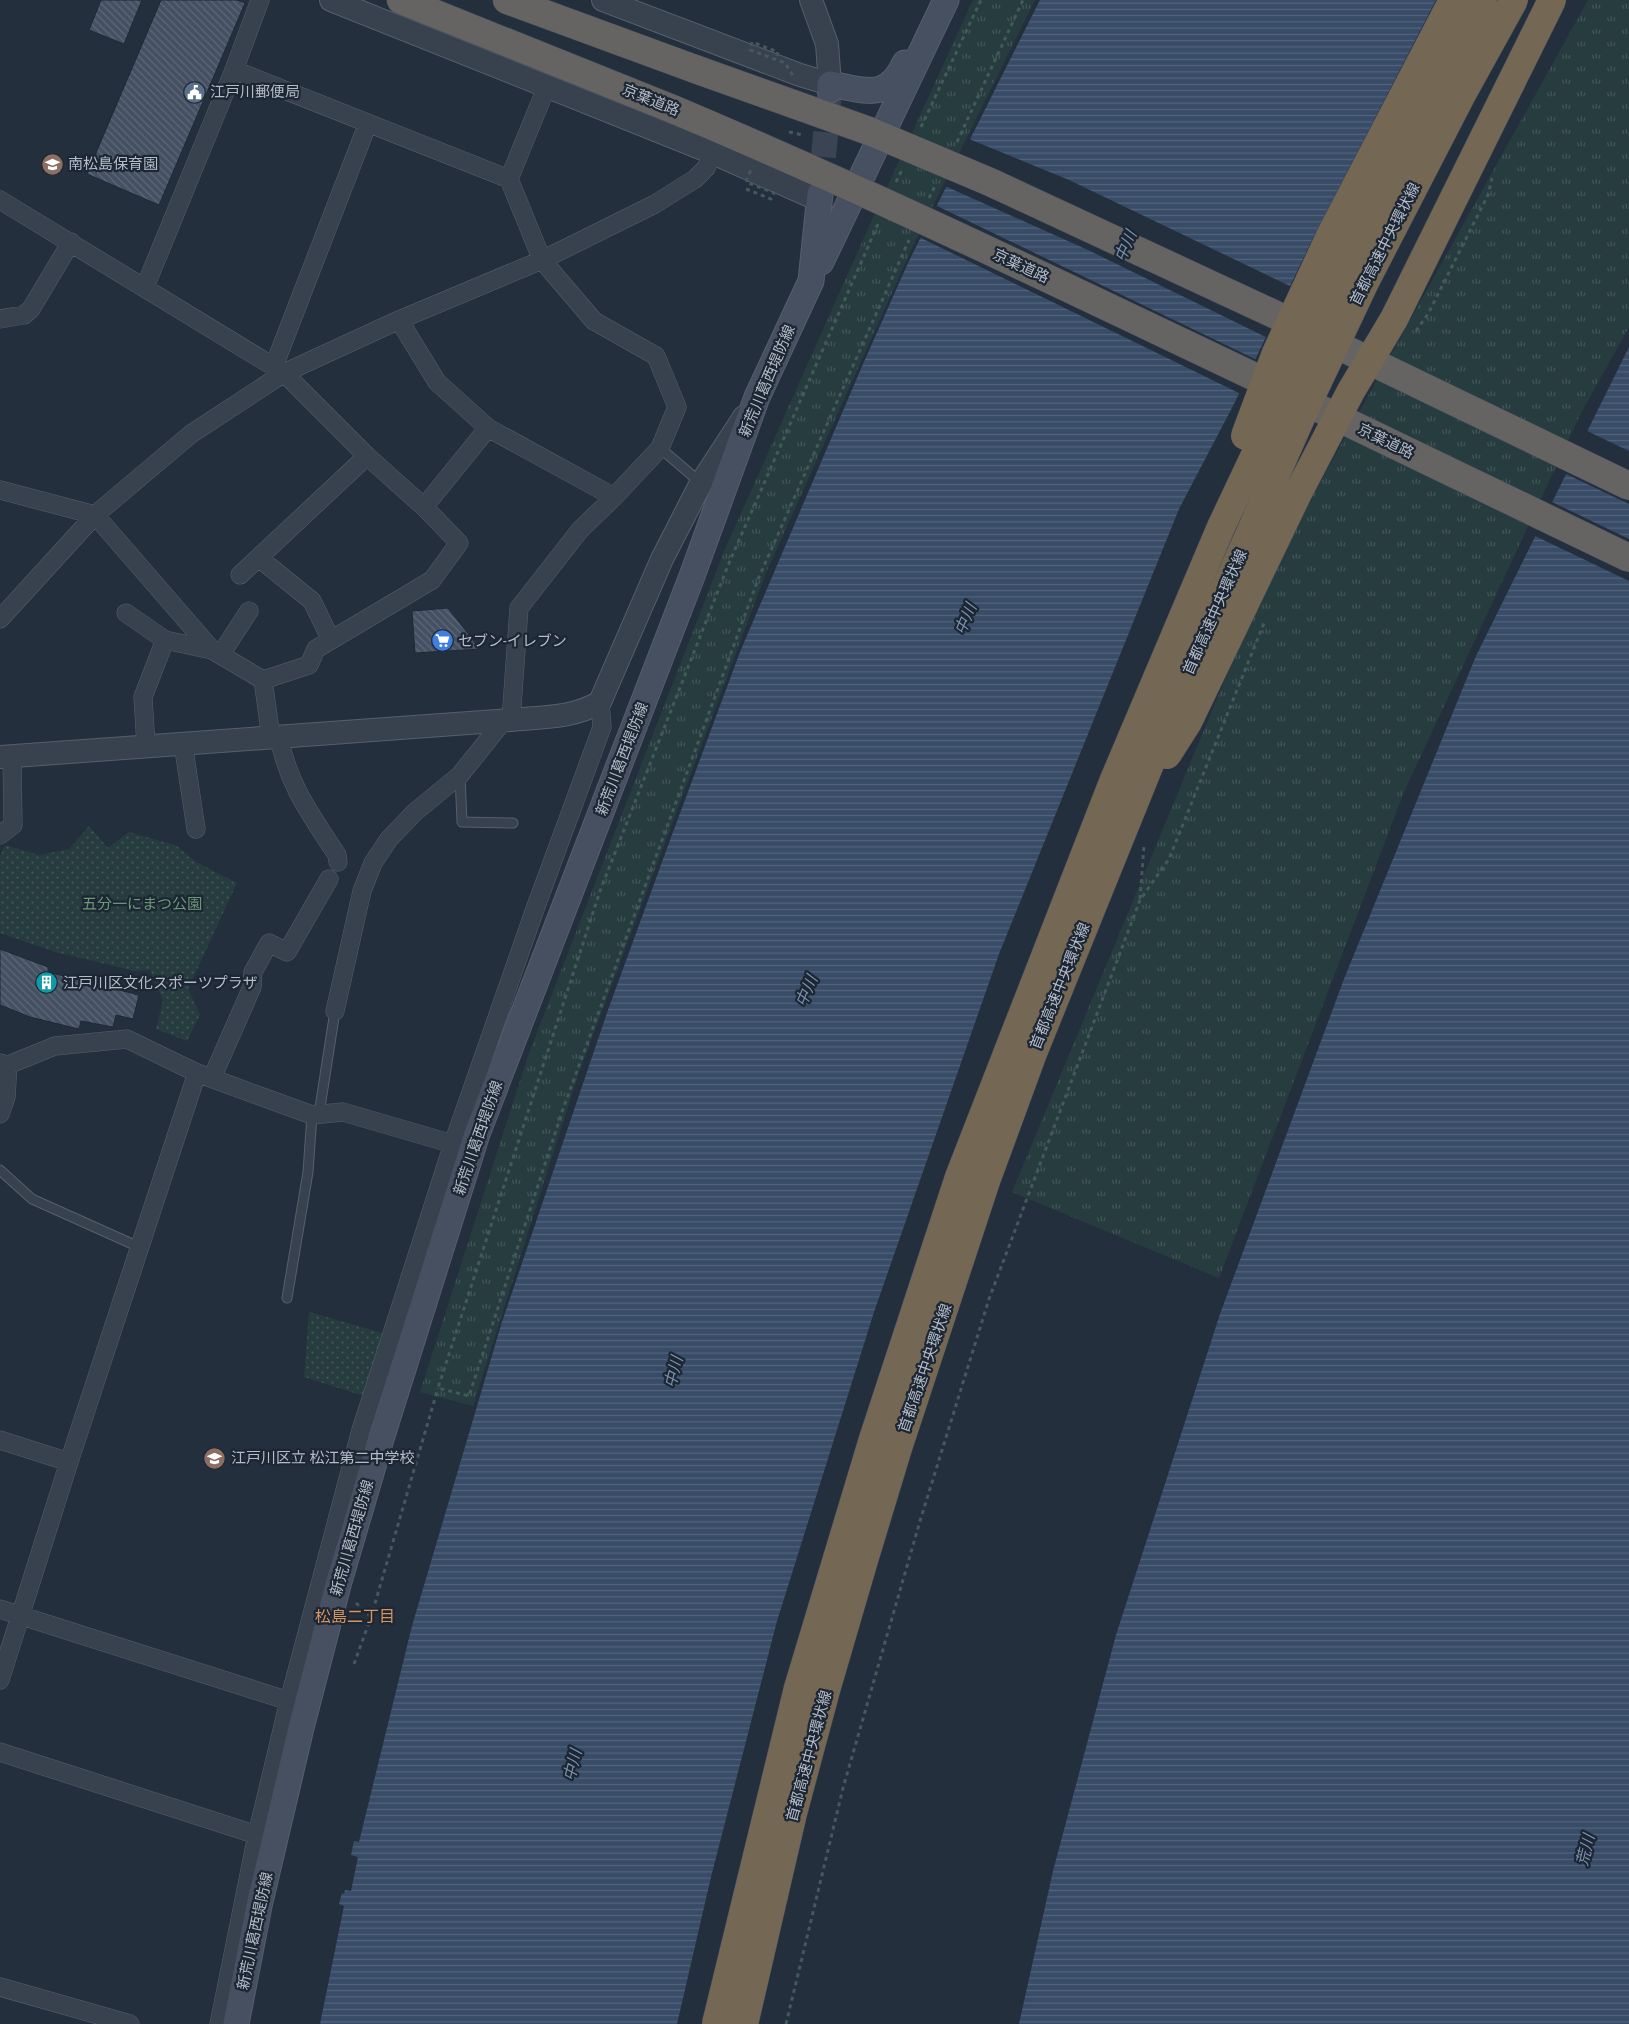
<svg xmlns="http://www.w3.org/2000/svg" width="1629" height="2024" font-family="'Roboto Condensed','Noto Sans JP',sans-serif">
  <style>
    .grass { fill: url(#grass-tufts) }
    .park { fill: url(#park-dots) }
    .water { fill: url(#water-rules) }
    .pier { fill: #242f3e }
    .building { fill: url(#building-back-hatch); stroke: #1f2835 }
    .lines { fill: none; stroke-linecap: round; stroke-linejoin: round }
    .secondary-tunnel { stroke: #3a4453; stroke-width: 25; stroke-dasharray: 25 12; stroke-linecap: butt }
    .service-casing { stroke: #565f6c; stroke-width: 11 }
    .minor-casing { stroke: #565f6c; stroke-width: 19 }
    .tertiary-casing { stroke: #565f6c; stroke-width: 24 }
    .secondary-casing { stroke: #565f6c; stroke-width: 27 }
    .trunk-casing { stroke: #434c59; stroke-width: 29 }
    .path { stroke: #44595c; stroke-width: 3; stroke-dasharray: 4 4; stroke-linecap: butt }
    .service { stroke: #38414e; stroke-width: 9 }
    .minor { stroke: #38414e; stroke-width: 18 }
    .tertiary { stroke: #38414e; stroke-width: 22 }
    .secondary { stroke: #465061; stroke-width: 25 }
    .trunk { stroke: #656462; stroke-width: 28 }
    .trunk-bridge-casing { stroke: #434c59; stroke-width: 29; stroke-linecap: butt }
    .motorway-bridge-casing { stroke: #434c59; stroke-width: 29; stroke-linecap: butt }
    .path-bridge { stroke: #44595c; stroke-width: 3; stroke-dasharray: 4 4; stroke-linecap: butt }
    .trunk-bridge { stroke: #656462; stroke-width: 28 }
    .motorway-bridge { stroke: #746855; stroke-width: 28 }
    .labels { text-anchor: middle; stroke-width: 4.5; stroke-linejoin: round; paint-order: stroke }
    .poi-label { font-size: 15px; fill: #b4bcc9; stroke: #1d2633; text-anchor: start }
    .street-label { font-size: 15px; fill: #b4bcc9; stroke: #1d2633 }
    .park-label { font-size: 15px; fill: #6b9a76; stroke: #1d2633 }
    .water-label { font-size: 16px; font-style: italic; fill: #7c92b1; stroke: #1d2633 }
    .neighbourhood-label { font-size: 16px; fill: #d59563; stroke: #1d2633 }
  </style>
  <defs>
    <pattern id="grass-tufts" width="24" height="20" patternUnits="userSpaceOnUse" patternTransform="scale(1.25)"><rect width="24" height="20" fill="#263c3f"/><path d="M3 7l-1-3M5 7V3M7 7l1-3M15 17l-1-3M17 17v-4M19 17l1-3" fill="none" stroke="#435659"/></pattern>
    <pattern id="park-dots" width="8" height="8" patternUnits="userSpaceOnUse" patternTransform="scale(1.25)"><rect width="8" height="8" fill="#263c3f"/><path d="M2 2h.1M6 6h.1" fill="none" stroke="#435659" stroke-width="1.8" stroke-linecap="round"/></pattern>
    <pattern id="water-rules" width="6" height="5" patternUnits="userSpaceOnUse" patternTransform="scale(1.25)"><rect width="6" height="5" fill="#394c67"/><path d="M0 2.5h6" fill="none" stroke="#53647b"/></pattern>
    <pattern id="building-back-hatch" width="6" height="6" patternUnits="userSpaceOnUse" patternTransform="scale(1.25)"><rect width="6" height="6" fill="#455162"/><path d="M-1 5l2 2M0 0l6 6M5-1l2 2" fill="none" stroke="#5d6877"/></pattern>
  </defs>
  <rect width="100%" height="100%" fill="#242f3e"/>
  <path class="grass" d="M973,0H1035L913,246L766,573L578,1075L473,1406L420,1392L529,1053L725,549L871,222Z
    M1588,0H1629V327L1581,413L1404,792L1219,1278L1012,1192L1268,576Z"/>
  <path class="park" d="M89,826L108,848L129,832L177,846L196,862L237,883L188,989L200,1015L187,1041L156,1029L163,1001L150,970L135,971L55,952L0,933V856L5,845L39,855L69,849Z
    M309,1312L386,1334L367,1397L304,1377Z"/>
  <path class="water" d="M1040,0H1436L1312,240L1235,402L1179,509L999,954L874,1312L777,1621L711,1877L677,2024H320L344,1906L339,1904L342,1893L344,1894L345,1890L351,1891L358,1857L351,1855L354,1841L359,1842L412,1626L501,1325L608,1010L669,843L740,652L863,364L908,263Z
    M1629,347V2024H1019L1053,1871L1116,1635L1220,1314L1344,979L1476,656Z"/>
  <path class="pier" d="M969,139L1069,180L1292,287L1268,338L1088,250L945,186Z
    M935,205L1257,360L1241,394L919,237Z
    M1585,430L1629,451V504L1564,473Z
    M1550,501L1629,539V581L1533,535Z"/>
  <path class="building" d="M101,0H142L124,44L89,30Z
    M161,0H237L245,3L159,205L87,174Z
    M448,608L480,649L415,653L412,611Z
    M0,949L48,967V972L139,995L133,1019L116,1015L113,1027L81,1021L79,1029L30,1017L0,1005Z"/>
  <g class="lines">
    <path class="secondary-tunnel" d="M820,194L829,97"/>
    <defs>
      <path id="service" d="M660,448L701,483
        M460,775L462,822L513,823
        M319,1114L335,1011
        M0,1170L32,1199L139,1247
        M287,1298L308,1172L312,1115"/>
      <path id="minor" d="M234,70L509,179L542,260L594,321L656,356L677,407L660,448L614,497L580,530L519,608L511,720
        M509,179L547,86
        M0,200L284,373L367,456L424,507L459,543L432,580L316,649L309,665L263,680L212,650
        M145,287L234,70L260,0
        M0,319L24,315L31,309L71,242
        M399,320L437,382L488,428L614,497
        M274,366L368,123
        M0,490L95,515L212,650L165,640L126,613
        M424,507L488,428
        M259,558L312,601L331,640
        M240,575L367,456
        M0,619L95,515L191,434L284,373L399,320L542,260L655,204L695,179L706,168L713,153
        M221,654L249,611
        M263,680L271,737
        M279,737C288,785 311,815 337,855L338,862
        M183,743L196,829
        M146,746L143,697L165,640
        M0,835L13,825L12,756
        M335,1011L362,891L373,863L389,839L415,812L460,775L504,720
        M0,1063L8,1065L55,1046L127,1039L197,1073L312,1115L343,1112L453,1144
        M212,1078L252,987L253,972L269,943L287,952L329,879
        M0,1114L6,1097L8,1065
        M0,1440L69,1462
        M0,1609L289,1701
        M0,1680L69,1462L197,1073
        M0,1752L257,1835
        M0,1987L130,2024
        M219,2024L257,1835L289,1701L361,1430L453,1144L535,909L602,727L600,702"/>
      <path id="tertiary" d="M331,0L713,153L819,200
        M603,0L800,75L830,84L827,44L811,0
        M0,757L511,720C541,717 574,718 600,702L662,559L701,483L744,417"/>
      <path id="secondary" d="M830,90V84C865,90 887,102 905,63
        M821,262L946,0
        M236,2024L259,1906L301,1728L338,1585L381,1439L477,1134L692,576L757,397L811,281L820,194"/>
      <path id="trunk" d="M401,0L675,110
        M507,0L695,69"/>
    </defs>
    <use href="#service" class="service-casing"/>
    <use href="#minor" class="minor-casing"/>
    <use href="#tertiary" class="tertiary-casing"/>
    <use href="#secondary" class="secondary-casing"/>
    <use href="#trunk" class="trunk-casing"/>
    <path class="path" d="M921,127L981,0
      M789,132L803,135
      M957,142L1023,0
      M896,182L902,170
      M929,198L936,184
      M878,224L729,563L600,891L438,1388L469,1396L563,1109L759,577L909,240
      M1416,331L1428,314L1488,195L1492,178
      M1140,899L1144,846
      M356,1603L371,1617
      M354,1664L371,1617L438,1388
      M786,2024L843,1788L920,1521L989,1299L1140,900L1169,859L1264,623"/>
    <use href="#service" class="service"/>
    <use href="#minor" class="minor"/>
    <use href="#tertiary" class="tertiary"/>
    <use href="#secondary" class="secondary"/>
    <use href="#trunk" class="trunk"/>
    <defs>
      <path id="trunk-bridge" d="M695,69L869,131L990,182L1306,329
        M675,110C879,196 1078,293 1278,388
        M1343,348L1629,486
        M1316,407L1629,558"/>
      <path id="motorway-bridge" d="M1245,436L1276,353L1330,236L1453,0
        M1167,755L1188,722L1298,493L1351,391L1394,319L1552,0
        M716,2024L798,1688L873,1439L959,1177L1113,782L1221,527L1341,273L1436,86L1483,0
        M744,2024L793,1813L826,1690L864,1560L898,1448L986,1181L1033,1053L1173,707L1304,411L1365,282L1461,96L1514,0"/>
    </defs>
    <use href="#trunk-bridge" class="trunk-bridge-casing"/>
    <use href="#motorway-bridge" class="motorway-bridge-casing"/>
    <path class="path-bridge" d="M777,56L778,52L752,42L750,50L785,63L795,79
      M746,189L771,199L774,193L746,182L752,167"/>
    <use href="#trunk-bridge" class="trunk-bridge"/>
    <use href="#motorway-bridge" class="motorway-bridge"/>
  </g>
  <defs>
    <symbol id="civic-disc" viewBox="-11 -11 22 22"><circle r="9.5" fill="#5c6f8a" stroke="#1d2633"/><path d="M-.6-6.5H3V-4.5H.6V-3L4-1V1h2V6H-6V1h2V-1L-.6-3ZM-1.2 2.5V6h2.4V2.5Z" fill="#fff"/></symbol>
    <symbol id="school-disc" viewBox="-11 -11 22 22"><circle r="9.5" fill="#8d6e63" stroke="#1d2633"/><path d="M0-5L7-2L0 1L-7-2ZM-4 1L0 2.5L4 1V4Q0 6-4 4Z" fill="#fff"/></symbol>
    <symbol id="supermarket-disc" viewBox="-11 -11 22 22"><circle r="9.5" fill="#3f7fe0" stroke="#1d2633"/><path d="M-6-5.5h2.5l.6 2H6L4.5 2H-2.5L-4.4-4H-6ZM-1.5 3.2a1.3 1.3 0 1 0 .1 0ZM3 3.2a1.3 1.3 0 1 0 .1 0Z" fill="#fff"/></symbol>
    <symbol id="building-disc" viewBox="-11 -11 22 22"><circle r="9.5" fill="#0f9aa8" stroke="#1d2633"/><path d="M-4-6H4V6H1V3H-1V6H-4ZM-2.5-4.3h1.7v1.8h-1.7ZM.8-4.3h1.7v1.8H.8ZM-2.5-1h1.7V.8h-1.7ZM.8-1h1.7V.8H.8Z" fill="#fff"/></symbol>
  </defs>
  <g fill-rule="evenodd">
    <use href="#civic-disc" x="182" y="80" width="25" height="25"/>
    <use href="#school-disc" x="40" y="152" width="25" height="25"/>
    <use href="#supermarket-disc" x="430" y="628" width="25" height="25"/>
    <use href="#building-disc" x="34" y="970" width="25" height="25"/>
    <use href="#school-disc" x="202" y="1446" width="25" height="25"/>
  </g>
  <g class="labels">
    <g class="poi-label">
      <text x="210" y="97">江戸川郵便局</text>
      <text x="68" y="169">南松島保育園</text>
      <text x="458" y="646">セブン-イレブン</text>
      <text x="63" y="988">江戸川区文化スポーツプラザ</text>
      <text x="231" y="1463">江戸川区立 松江第二中学校</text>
    </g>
    <g class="street-label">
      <text transform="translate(651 100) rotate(22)" y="5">京葉道路</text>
      <text transform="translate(1385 244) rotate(-63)" y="5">首都高速中央環状線</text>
      <text transform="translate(1021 266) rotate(25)" y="5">京葉道路</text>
      <text transform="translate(767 381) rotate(-67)" y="5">新荒川葛西堤防線</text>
      <text transform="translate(1386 441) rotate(26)" y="5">京葉道路</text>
      <text transform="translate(1215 612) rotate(-66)" y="5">首都高速中央環状線</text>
      <text transform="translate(622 759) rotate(-69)" y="5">新荒川葛西堤防線</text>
      <text transform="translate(1060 986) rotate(-68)" y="5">首都高速中央環状線</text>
      <text transform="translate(478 1138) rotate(-71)" y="5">新荒川葛西堤防線</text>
      <text transform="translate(925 1368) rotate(-71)" y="5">首都高速中央環状線</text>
      <text transform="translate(352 1538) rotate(-74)" y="5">新荒川葛西堤防線</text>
      <text transform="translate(809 1756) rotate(-75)" y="5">首都高速中央環状線</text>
      <text transform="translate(255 1931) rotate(-78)" y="5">新荒川葛西堤防線</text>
    </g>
    <g class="park-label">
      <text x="142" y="909">五分一にまつ公園</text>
    </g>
    <g class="water-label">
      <text transform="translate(1125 246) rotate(-67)" y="6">中川</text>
      <text transform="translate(965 619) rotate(-67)" y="6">中川</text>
      <text transform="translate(806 991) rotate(-67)" y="6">中川</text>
      <text transform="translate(673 1372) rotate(-76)" y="6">中川</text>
      <text transform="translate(572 1765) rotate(-76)" y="6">中川</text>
      <text transform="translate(1585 1850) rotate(-76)" y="6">荒川</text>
    </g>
    <g class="neighbourhood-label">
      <text x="355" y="1622">松島二丁目</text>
    </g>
  </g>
</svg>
